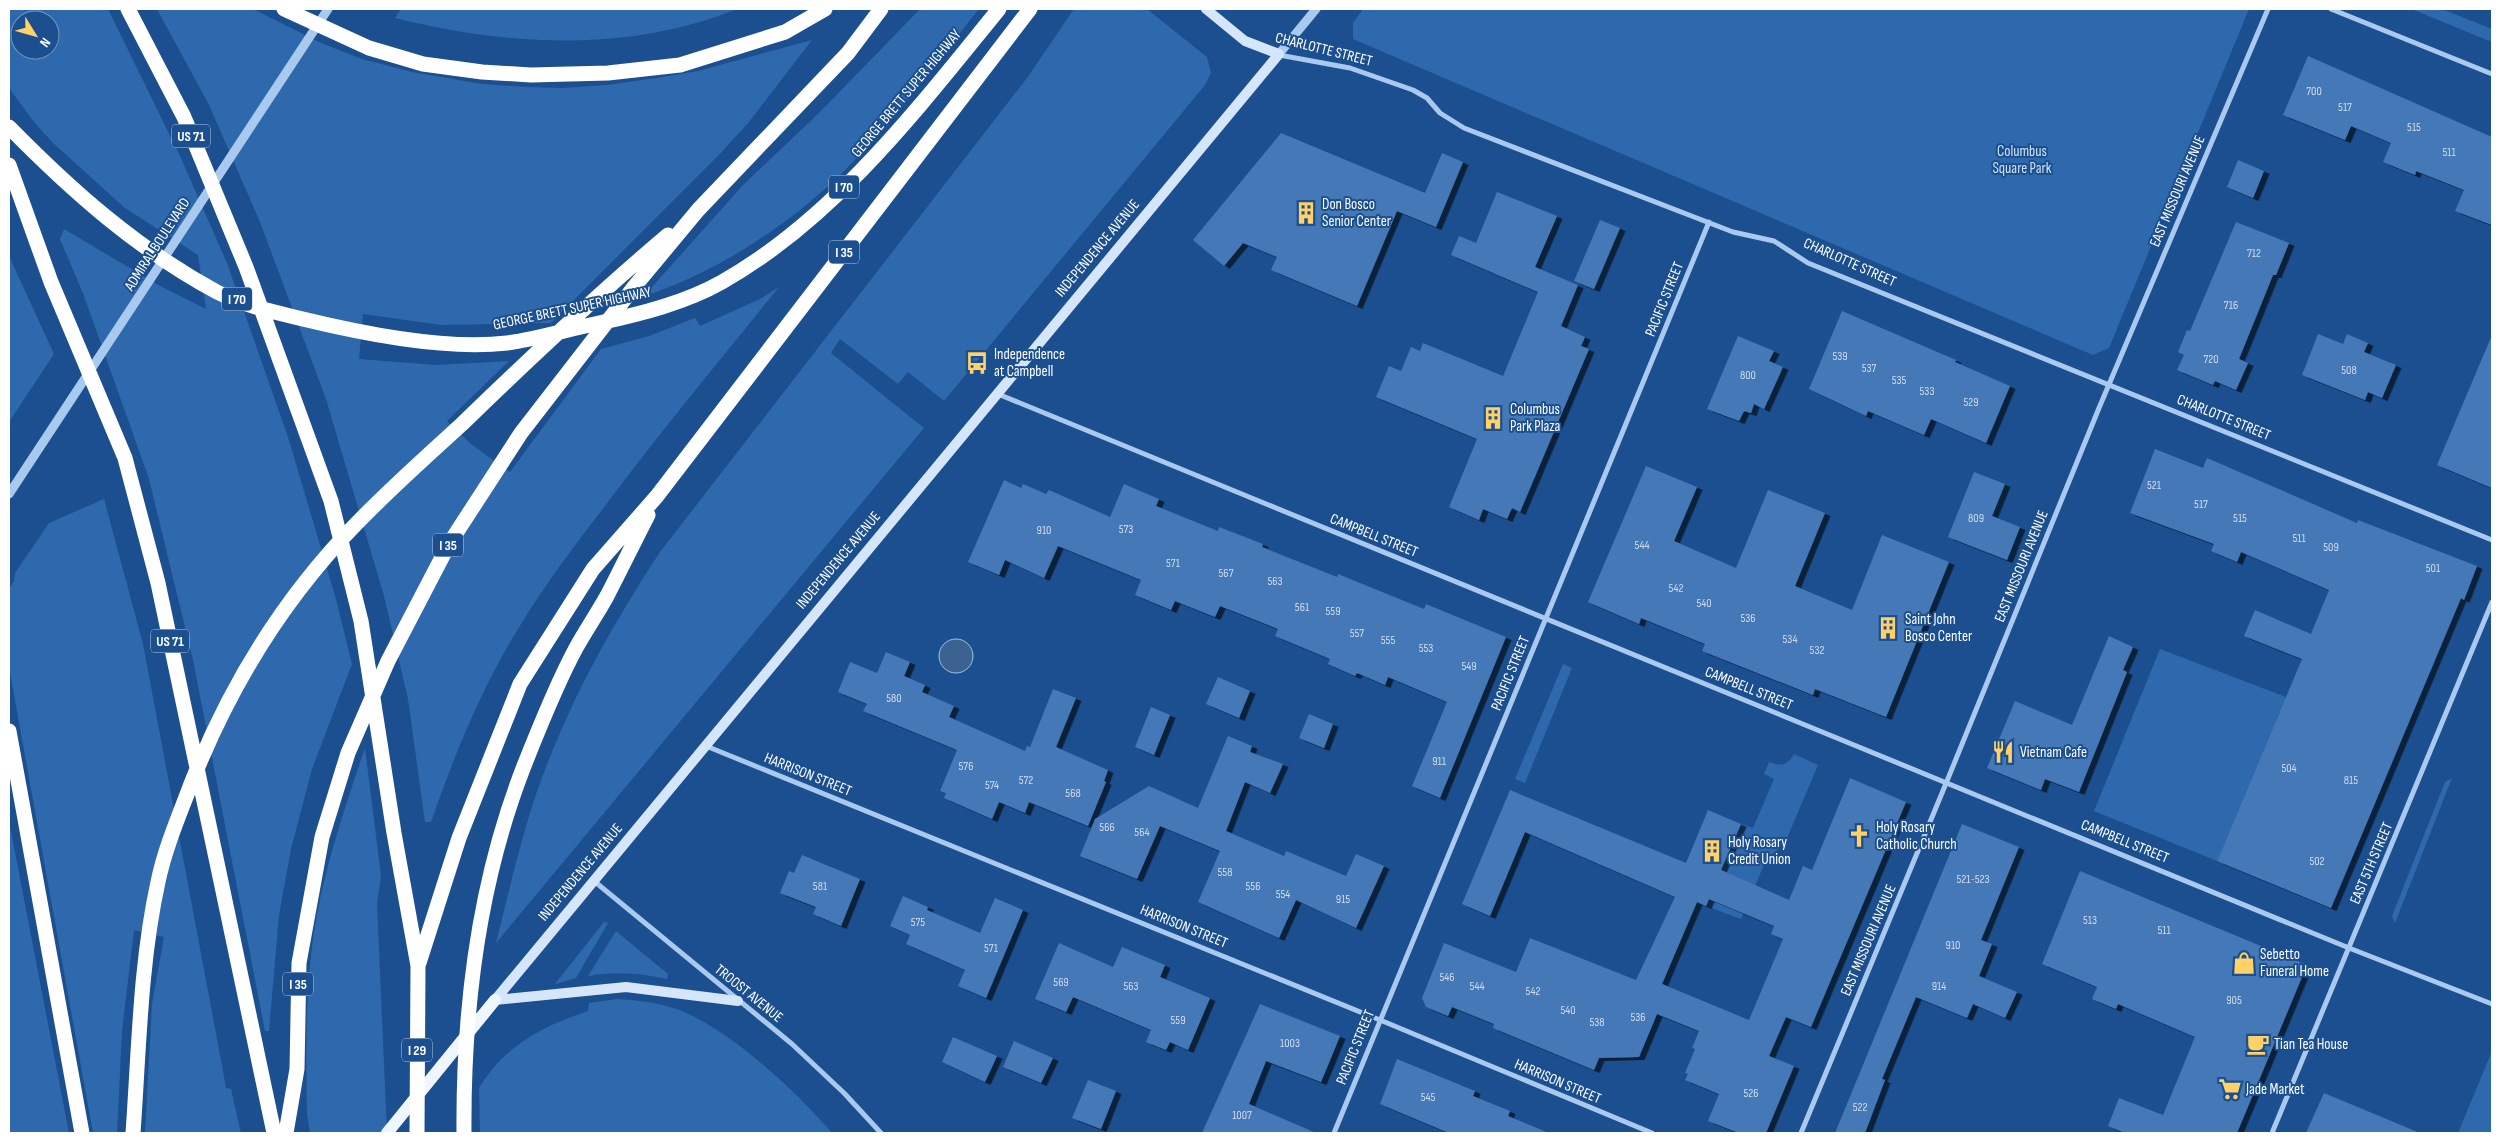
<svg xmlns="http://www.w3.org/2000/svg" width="2501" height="1142" font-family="'Sofia Sans Condensed',sans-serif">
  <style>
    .green { fill: #2e69ad; fill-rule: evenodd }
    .water { fill: #3c6290; stroke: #9cc4f0 }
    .building { fill: #4478b7; fill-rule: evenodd; filter: url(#shadow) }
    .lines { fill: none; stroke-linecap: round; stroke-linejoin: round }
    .minor { stroke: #a9c9ee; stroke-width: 5 }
    .tertiary { stroke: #a9c9ee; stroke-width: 9 }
    .secondary { stroke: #d6e6fa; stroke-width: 10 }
    .primary { stroke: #f0f6ff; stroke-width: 12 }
    .motorway { stroke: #fff; stroke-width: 15 }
    .labels { text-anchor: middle; stroke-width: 4; stroke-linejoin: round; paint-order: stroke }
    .number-label { font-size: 12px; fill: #d0dded }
    .shield { fill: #1b4f8f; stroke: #bbcadd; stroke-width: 1 }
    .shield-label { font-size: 14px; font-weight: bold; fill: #fff }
    .street-label { font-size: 15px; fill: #fff; stroke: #1b4f8f }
    .park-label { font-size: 15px; fill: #cfe3fa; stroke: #1b4f8f }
    .poi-label { font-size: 15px; fill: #fff; stroke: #1b4f8f; text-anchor: start }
  </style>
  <defs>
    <filter id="shadow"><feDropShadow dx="5.5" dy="3" stdDeviation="0" flood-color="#0009"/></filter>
  </defs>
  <rect width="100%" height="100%" fill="#1b4f8f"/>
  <path class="green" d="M9,9H108L180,156L227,263L288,437L336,599L352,664L312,769L291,849L279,915L269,1031H265L193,660L149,479L84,296L60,239L64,229L162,287L206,309L198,255L125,208L53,143L34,122L9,88ZM20,20H50V50H20Z
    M157,9H253L321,43L362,59L412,72L482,84L525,87L562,88L607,85L663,77L698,71L812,40L749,122L717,157L551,323L441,325L363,314L359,359L436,365L509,361L447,421L472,445L510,472L601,349L649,336L695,318L700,326L760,299L779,287C721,359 661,431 605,506C574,546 544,586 518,629C481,689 454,756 431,822H425L408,699L384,596L326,399L260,222L209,105Z
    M401,9H737C628,53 507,46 395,18Z
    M920,9H979C936,62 895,118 848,167C794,222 717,273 644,296L743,185L819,113Z
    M1074,9H1147L1207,57L1211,73L1205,85L944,401L908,372L898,384L840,339L831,353L924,428L496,943C512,879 526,814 552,752C580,682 618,616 660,552L1027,78Z
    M1363,9H2249L2109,348L2093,355L1353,39V23Z
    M2411,9H2442L2492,29V42Z
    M9,256L54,354L9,422Z
    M104,499L143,644L223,1071L226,1088L231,1089L241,1133H145L152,1004L164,937L134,930L122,1031L117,1133H93L9,667V589L14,581L15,573L49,523Z
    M2160,649L2286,697L2217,861L2094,811Z
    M1563,664L1572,668L1525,783L1515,779Z
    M365,748L381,876L377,904L387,1133H310L307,1114C306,1056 305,997 313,939C322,874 344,810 365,748Z
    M1794,754L1818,765L1785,843L1766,860L1741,919L1706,906L1741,824L1753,828L1774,779L1764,774L1769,762C1781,767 1788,765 1794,754Z
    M2452,778L2395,923L2392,916L2445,782Z
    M9,821L69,1133H9Z
    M604,922L608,923L576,978L555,984Z
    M616,931L668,974L667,979C641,973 614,971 588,976Z
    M617,999C635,1000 653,1002 670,1007C723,1022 797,1092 832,1133H480L479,1088C505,1045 543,1026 588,1011L589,1003Z
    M2492,1051V1133H2458Z"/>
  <path class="water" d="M939 656a17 17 0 1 1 34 0a17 17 0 1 1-34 0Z"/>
  <path class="building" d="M2308,56L2492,137V225L2455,211L2464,190L2416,171L2415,175L2383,162L2391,143L2351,126L2345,140L2283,115Z
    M1281,133L1425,193L1442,153L1463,162L1436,227L1397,211L1357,306L1271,270L1277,257L1243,243L1224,266L1193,240Z
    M2238,160L2264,171L2253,198L2227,187Z
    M1497,192L1557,216L1535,267L1578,285L1561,326L1585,337L1581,346L1589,349L1520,512L1512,508L1507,519L1483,509L1479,520L1449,507L1477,439L1376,397L1389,366L1401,371L1411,347L1420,351L1423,343L1503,376L1538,292L1451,255L1459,236L1476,243Z
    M1600,220L1620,228L1594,289L1574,281Z
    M2236,222L2289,243L2276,275H2273L2239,359L2248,363L2236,390L2215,381L2213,385L2177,370L2184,355L2178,352L2187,330L2190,331Z
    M1842,311L1956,360L1955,362L2010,386L1986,443L1931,419L1924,435L1868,411L1866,416L1809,389Z
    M2318,334L2343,344L2347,334L2368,343L2364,352L2396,365L2382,398L2368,392L2365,400L2302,375Z
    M2492,335V488L2437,465Z
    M1738,336L1774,351L1769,361L1783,367L1764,409L1754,404L1751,413L1744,411L1739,421L1707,409Z
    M2155,449L2203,468L2207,458L2357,523L2358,520L2477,566L2464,600L2461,598L2331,908L2217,861L2302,659L2244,636L2255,610L2311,634L2329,590L2241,552L2237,562L2211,551L2214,544L2130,513Z
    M1646,466L1697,487L1674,541L1736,568L1768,490L1825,513L1795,586L1852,610L1882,535L1949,562L1886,717L1815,689L1813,695L1702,651L1705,644L1641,618L1639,624L1588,602Z
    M1974,472L2005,484L1992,516L2020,527L2007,560L1948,537Z
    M1004,480L1021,488L1023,484L1046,494L1049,490L1110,517L1124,484L1159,499L1156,506L1218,531L1219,527L1263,544L1262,547L1337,577L1338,574L1424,609L1426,604L1506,637L1440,798L1412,786L1447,702L1388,677L1385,685L1357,673L1355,676L1328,664L1330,659L1275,636L1278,629L1220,606L1215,617L1175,601L1171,610L1135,595L1141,580L1058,546L1044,578L1005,560L999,575L968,562Z
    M2109,636L2133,647L2123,670L2127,672L2079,792L2045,779L2041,790L1987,768L2015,701L2072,725Z
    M886,652L910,662L904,676L925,685L922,692L954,706L949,717L1025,751L1027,746L1030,747L1053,689L1076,698L1056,747L1108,770L1104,781L1106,782L1088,826L1029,802L1025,813L999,802L992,819L944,798L946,793L940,791L957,750L863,711L867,704L838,692L850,662L877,673Z
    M1218,677L1250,691L1239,718L1206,704Z
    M1151,707L1170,715L1154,755L1135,747Z
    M1309,714L1333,724L1324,748L1299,738Z
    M1228,736L1252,746L1250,752L1283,764L1270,793L1245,782L1226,831L1284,856L1286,851L1346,876L1356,854L1384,866L1356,928L1296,900L1279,938L1198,902L1220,851L1160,826L1137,879L1080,856L1095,819L1149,786L1198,808Z
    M1850,778L1906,802L1811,1027L1786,1017L1769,1056L1794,1066L1766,1133H1739L1708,1121L1719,1094L1685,1080L1688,1074L1685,1073L1695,1049L1692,1048L1699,1031L1657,1014L1639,1057L1599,1058L1594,1070L1493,1028L1494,1024L1452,1007L1448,1016L1426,1007L1422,998L1444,943L1516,972L1530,938L1636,980L1675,897L1525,832L1490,916L1462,904L1510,790L1686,863L1708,810L1741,824L1721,870L1789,900L1803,866L1812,870ZM1709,899L1774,926L1771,934L1783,939L1749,1020L1662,984L1697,902L1706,906Z
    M1962,824L2019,847L1981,940L1992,944L1979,976L2017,992L2005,1018L1973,1004L1967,1018L1916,997L1882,1079L1885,1080L1865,1133H1835Z
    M802,855L860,879L841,926L813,914L816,907L780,893L789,871L794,873Z
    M2080,871L2307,965L2237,1133H2125L2108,1126L2119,1098L2163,1115L2195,1037L2118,1004L2116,1009L2092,999L2097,987L2042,964Z
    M903,896L928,907L927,910L980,933L995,898L1023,910L986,998L958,986L965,970L906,944L910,935L890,926Z
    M1059,943L1113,967L1122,947L1165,965L1160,977L1210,998L1188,1050L1170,1042L1166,1050L1146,1042L1151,1030L1073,997L1066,1012L1035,999Z
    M1260,1004L1340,1036L1321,1082L1266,1061L1249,1104L1316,1133H1202Z
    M953,1037L997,1056L985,1082L942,1062Z
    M1014,1041L1053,1058L1041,1083L1003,1067Z
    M1397,1059L1475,1091L1473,1096L1510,1111L1508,1116L1549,1133H1449L1380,1104Z
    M1088,1080L1116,1091L1101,1129L1072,1118Z
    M2324,1093L2420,1133H2306Z"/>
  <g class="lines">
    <path class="minor" d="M2331,9L2492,74
      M1279,55L1350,68L1413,90L1427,98L1440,113L1464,128L1733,232L1774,241L1808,263L2492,540
      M998,394L2349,948L2492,1004
      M706,746L1380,1020L1652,1133
      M594,881L792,1044L844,1093L881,1133
      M1334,1133L1709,222
      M1801,1133L1947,781L2099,408L2268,9
      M2272,1133L2492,602"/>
    <path class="tertiary" d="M1279,54L1316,9
      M9,494L328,9"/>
    <path class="secondary" d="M495,1000L1279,54L1245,41L1206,9
      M495,1000L626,987L738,1001"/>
    <path class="primary" d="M387,1133L495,1000"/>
    <path class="motorway" d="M128,9L184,117L246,267L331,501L361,621L394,833L418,966L417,1133
      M284,9L369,48L423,64L482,72L531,75L608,73L680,65L785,32L825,9
      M9,127C72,191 137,249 217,292C244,306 278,313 307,320C365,334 447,350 507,343C537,339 569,329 599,323C640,314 685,303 722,282C835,218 919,107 999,9
      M9,165L51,282L125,458L158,583L274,1133
      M9,731L82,1133
      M419,963L459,838L520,684L593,569L657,496L1030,9
      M133,1133C139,1050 140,964 158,882C165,848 179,816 191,784C230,685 284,597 358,522C391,488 427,456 462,424C529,359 597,295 668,235
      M286,1133L297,1069L299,963L322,837L348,753L388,661L449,544L521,433L634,287L698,210L848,53L881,9
      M464,1133C463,1010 479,881 524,766C539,728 557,683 576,648C586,630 597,614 607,596C621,569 634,542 648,515"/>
  </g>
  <defs>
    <symbol id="building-bare" viewBox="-9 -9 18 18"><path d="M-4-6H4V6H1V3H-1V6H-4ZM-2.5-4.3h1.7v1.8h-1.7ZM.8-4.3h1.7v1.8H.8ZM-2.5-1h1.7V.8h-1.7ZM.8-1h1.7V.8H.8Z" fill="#ffd166" stroke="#1b4f8f" stroke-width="2.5" paint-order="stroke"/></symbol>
    <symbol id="bus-bare" viewBox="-9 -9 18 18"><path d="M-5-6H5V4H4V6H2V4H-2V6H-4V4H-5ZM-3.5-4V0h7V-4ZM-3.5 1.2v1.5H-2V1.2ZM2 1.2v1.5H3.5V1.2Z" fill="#ffd166" stroke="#1b4f8f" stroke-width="2.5" paint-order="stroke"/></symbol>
    <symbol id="restaurant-bare" viewBox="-9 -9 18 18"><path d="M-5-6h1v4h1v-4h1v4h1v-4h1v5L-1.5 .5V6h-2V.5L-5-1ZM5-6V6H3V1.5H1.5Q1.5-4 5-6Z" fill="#ffd166" stroke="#1b4f8f" stroke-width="2.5" paint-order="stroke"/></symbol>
    <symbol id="church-bare" viewBox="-9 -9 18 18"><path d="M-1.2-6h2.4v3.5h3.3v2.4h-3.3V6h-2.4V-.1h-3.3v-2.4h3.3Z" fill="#ffd166" stroke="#1b4f8f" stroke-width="2.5" paint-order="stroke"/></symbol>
    <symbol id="shop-bare" viewBox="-9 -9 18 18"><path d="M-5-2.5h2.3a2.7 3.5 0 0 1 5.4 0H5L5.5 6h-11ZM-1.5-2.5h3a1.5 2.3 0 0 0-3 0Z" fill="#ffd166" stroke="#1b4f8f" stroke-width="2.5" paint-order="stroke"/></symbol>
    <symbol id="cafe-bare" viewBox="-9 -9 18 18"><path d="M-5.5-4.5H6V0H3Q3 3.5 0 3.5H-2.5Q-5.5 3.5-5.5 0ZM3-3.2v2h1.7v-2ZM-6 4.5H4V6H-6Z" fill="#ffd166" stroke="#1b4f8f" stroke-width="2.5" paint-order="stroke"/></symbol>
    <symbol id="supermarket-bare" viewBox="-9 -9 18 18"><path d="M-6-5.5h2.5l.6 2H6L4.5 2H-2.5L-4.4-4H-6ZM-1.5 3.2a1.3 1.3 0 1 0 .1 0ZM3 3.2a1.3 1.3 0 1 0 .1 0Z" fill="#ffd166" stroke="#1b4f8f" stroke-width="2.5" paint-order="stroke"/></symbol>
  </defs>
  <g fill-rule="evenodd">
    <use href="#building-bare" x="1290" y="197" width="32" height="32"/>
    <use href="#bus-bare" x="961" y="347" width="32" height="32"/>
    <use href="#building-bare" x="1477" y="402" width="32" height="32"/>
    <use href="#building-bare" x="1872" y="612" width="32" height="32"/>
    <use href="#restaurant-bare" x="1987" y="736" width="32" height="32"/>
    <use href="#church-bare" x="1843" y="820" width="32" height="32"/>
    <use href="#building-bare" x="1696" y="835" width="32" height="32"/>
    <use href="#shop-bare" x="2228" y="947" width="32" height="32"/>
    <use href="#cafe-bare" x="2242" y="1028" width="32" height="32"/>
    <use href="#supermarket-bare" x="2214" y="1073" width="32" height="32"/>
  </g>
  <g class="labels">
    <g class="number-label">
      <text x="2314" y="95">700</text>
      <text x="2345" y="111">517</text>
      <text x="2414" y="131">515</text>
      <text x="2449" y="156">511</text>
      <text x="2254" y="257">712</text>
      <text x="2231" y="309">716</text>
      <text x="1840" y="360">539</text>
      <text x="2211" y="363">720</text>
      <text x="1869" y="372">537</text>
      <text x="2349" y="374">508</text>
      <text x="1748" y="379">800</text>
      <text x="1899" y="384">535</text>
      <text x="1927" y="395">533</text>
      <text x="1971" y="406">529</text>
      <text x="2154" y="489">521</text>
      <text x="2201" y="508">517</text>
      <text x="1976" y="522">809</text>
      <text x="2240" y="522">515</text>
      <text x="1126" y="533">573</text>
      <text x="1044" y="534">910</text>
      <text x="2299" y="542">511</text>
      <text x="1642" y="549">544</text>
      <text x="2331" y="551">509</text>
      <text x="1173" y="567">571</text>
      <text x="2433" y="572">501</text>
      <text x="1226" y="577">567</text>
      <text x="1275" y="585">563</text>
      <text x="1676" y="592">542</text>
      <text x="1704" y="607">540</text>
      <text x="1302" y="611">561</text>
      <text x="1333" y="615">559</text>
      <text x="1748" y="622">536</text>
      <text x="1357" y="637">557</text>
      <text x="1790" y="643">534</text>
      <text x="1388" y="644">555</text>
      <text x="1426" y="652">553</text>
      <text x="1817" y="654">532</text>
      <text x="1469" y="670">549</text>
      <text x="894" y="702">580</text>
      <text x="1439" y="765">911</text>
      <text x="966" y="770">576</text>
      <text x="2289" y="772">504</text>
      <text x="1026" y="784">572</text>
      <text x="2351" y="784">815</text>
      <text x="992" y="789">574</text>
      <text x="1073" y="797">568</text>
      <text x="1107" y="831">566</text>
      <text x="1142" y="836">564</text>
      <text x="2317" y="865">502</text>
      <text x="1225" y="876">558</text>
      <text x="1973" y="883">521-523</text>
      <text x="820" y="890">581</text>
      <text x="1253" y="890">556</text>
      <text x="1283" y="898">554</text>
      <text x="1343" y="903">915</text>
      <text x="2090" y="924">513</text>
      <text x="918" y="926">575</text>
      <text x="2164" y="934">511</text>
      <text x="1953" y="949">910</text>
      <text x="991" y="952">571</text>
      <text x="1447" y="981">546</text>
      <text x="1061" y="986">569</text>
      <text x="1131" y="990">563</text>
      <text x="1477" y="990">544</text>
      <text x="1939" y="990">914</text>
      <text x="1533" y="995">542</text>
      <text x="2234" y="1004">905</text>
      <text x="1568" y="1014">540</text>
      <text x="1638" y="1021">536</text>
      <text x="1178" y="1024">559</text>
      <text x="1597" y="1026">538</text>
      <text x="1290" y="1047">1003</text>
      <text x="1751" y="1097">526</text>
      <text x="1428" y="1101">545</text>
      <text x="1860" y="1111">522</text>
      <text x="1242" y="1119">1007</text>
    </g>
    <g class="shield">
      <rect x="172" y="124.5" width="38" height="23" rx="4"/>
      <rect x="829" y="175.5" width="30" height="23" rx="4"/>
      <rect x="829" y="240.5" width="30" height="23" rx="4"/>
      <rect x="222" y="287.5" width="30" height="23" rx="4"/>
      <rect x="433" y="533.5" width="30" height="23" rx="4"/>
      <rect x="151" y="629.5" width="38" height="23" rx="4"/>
      <rect x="283" y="972.5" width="30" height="23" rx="4"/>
      <rect x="402" y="1038.5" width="30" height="23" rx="4"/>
    </g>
    <g class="shield-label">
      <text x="191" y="141">US 71</text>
      <text x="844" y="192">I 70</text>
      <text x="844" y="257">I 35</text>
      <text x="237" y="304">I 70</text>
      <text x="448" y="550">I 35</text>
      <text x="170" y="646">US 71</text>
      <text x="298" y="989">I 35</text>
      <text x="417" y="1055">I 29</text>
    </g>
    <g class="street-label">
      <text transform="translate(1324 49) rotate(14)" y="5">CHARLOTTE STREET</text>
      <text transform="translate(906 93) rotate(-50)" y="5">GEORGE BRETT SUPER HIGHWAY</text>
      <text transform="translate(2177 191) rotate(-67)" y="5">EAST MISSOURI AVENUE</text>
      <text transform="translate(157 244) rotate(-57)" y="5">ADMIRAL BOULEVARD</text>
      <text transform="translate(1097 248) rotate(-50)" y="5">INDEPENDENCE AVENUE</text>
      <text transform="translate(1850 262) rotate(24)" y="5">CHARLOTTE STREET</text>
      <text transform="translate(1664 299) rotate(-68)" y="5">PACIFIC STREET</text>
      <text transform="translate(572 308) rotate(-12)" y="5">GEORGE BRETT SUPER HIGHWAY</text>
      <text transform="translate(2224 417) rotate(22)" y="5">CHARLOTTE STREET</text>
      <text transform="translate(1374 535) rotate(22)" y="5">CAMPBELL STREET</text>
      <text transform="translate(838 560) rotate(-50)" y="5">INDEPENDENCE AVENUE</text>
      <text transform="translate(2021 566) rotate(-68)" y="5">EAST MISSOURI AVENUE</text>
      <text transform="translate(1510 673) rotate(-68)" y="5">PACIFIC STREET</text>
      <text transform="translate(1749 688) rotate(22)" y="5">CAMPBELL STREET</text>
      <text transform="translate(808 774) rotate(22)" y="5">HARRISON STREET</text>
      <text transform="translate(2125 841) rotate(22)" y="5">CAMPBELL STREET</text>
      <text transform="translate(2371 863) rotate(-67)" y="5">EAST 5TH STREET</text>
      <text transform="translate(580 872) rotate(-50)" y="5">INDEPENDENCE AVENUE</text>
      <text transform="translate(1184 926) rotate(22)" y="5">HARRISON STREET</text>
      <text transform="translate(1868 940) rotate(-67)" y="5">EAST MISSOURI AVENUE</text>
      <text transform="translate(749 993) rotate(39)" y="5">TROOST AVENUE</text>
      <text transform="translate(1355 1047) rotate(-68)" y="5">PACIFIC STREET</text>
      <text transform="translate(1558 1081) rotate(23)" y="5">HARRISON STREET</text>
    </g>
    <g class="park-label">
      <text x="2022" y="156">Columbus<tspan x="2022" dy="17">Square Park</tspan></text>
    </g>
    <g class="poi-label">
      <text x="1322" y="209">Don Bosco<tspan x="1322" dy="17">Senior Center</tspan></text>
      <text x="994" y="359">Independence<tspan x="994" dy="17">at Campbell</tspan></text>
      <text x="1510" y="414">Columbus<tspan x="1510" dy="17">Park Plaza</tspan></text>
      <text x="1905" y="624">Saint John<tspan x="1905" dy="17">Bosco Center</tspan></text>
      <text x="2020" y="757">Vietnam Cafe</text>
      <text x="1876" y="832">Holy Rosary<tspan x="1876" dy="17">Catholic Church</tspan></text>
      <text x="1728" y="847">Holy Rosary<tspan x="1728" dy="17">Credit Union</tspan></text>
      <text x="2260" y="959">Sebetto<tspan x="2260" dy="17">Funeral Home</tspan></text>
      <text x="2274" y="1049">Tian Tea House</text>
      <text x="2246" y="1094">Jade Market</text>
    </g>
  </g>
  <rect width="2501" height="1142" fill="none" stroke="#ffffff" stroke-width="20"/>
  <g transform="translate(35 35) rotate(127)"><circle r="24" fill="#1b4f8f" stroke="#7695bc"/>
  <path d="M0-4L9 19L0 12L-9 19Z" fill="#ffd166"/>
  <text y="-8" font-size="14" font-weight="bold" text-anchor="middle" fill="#ffffff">N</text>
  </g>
</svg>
